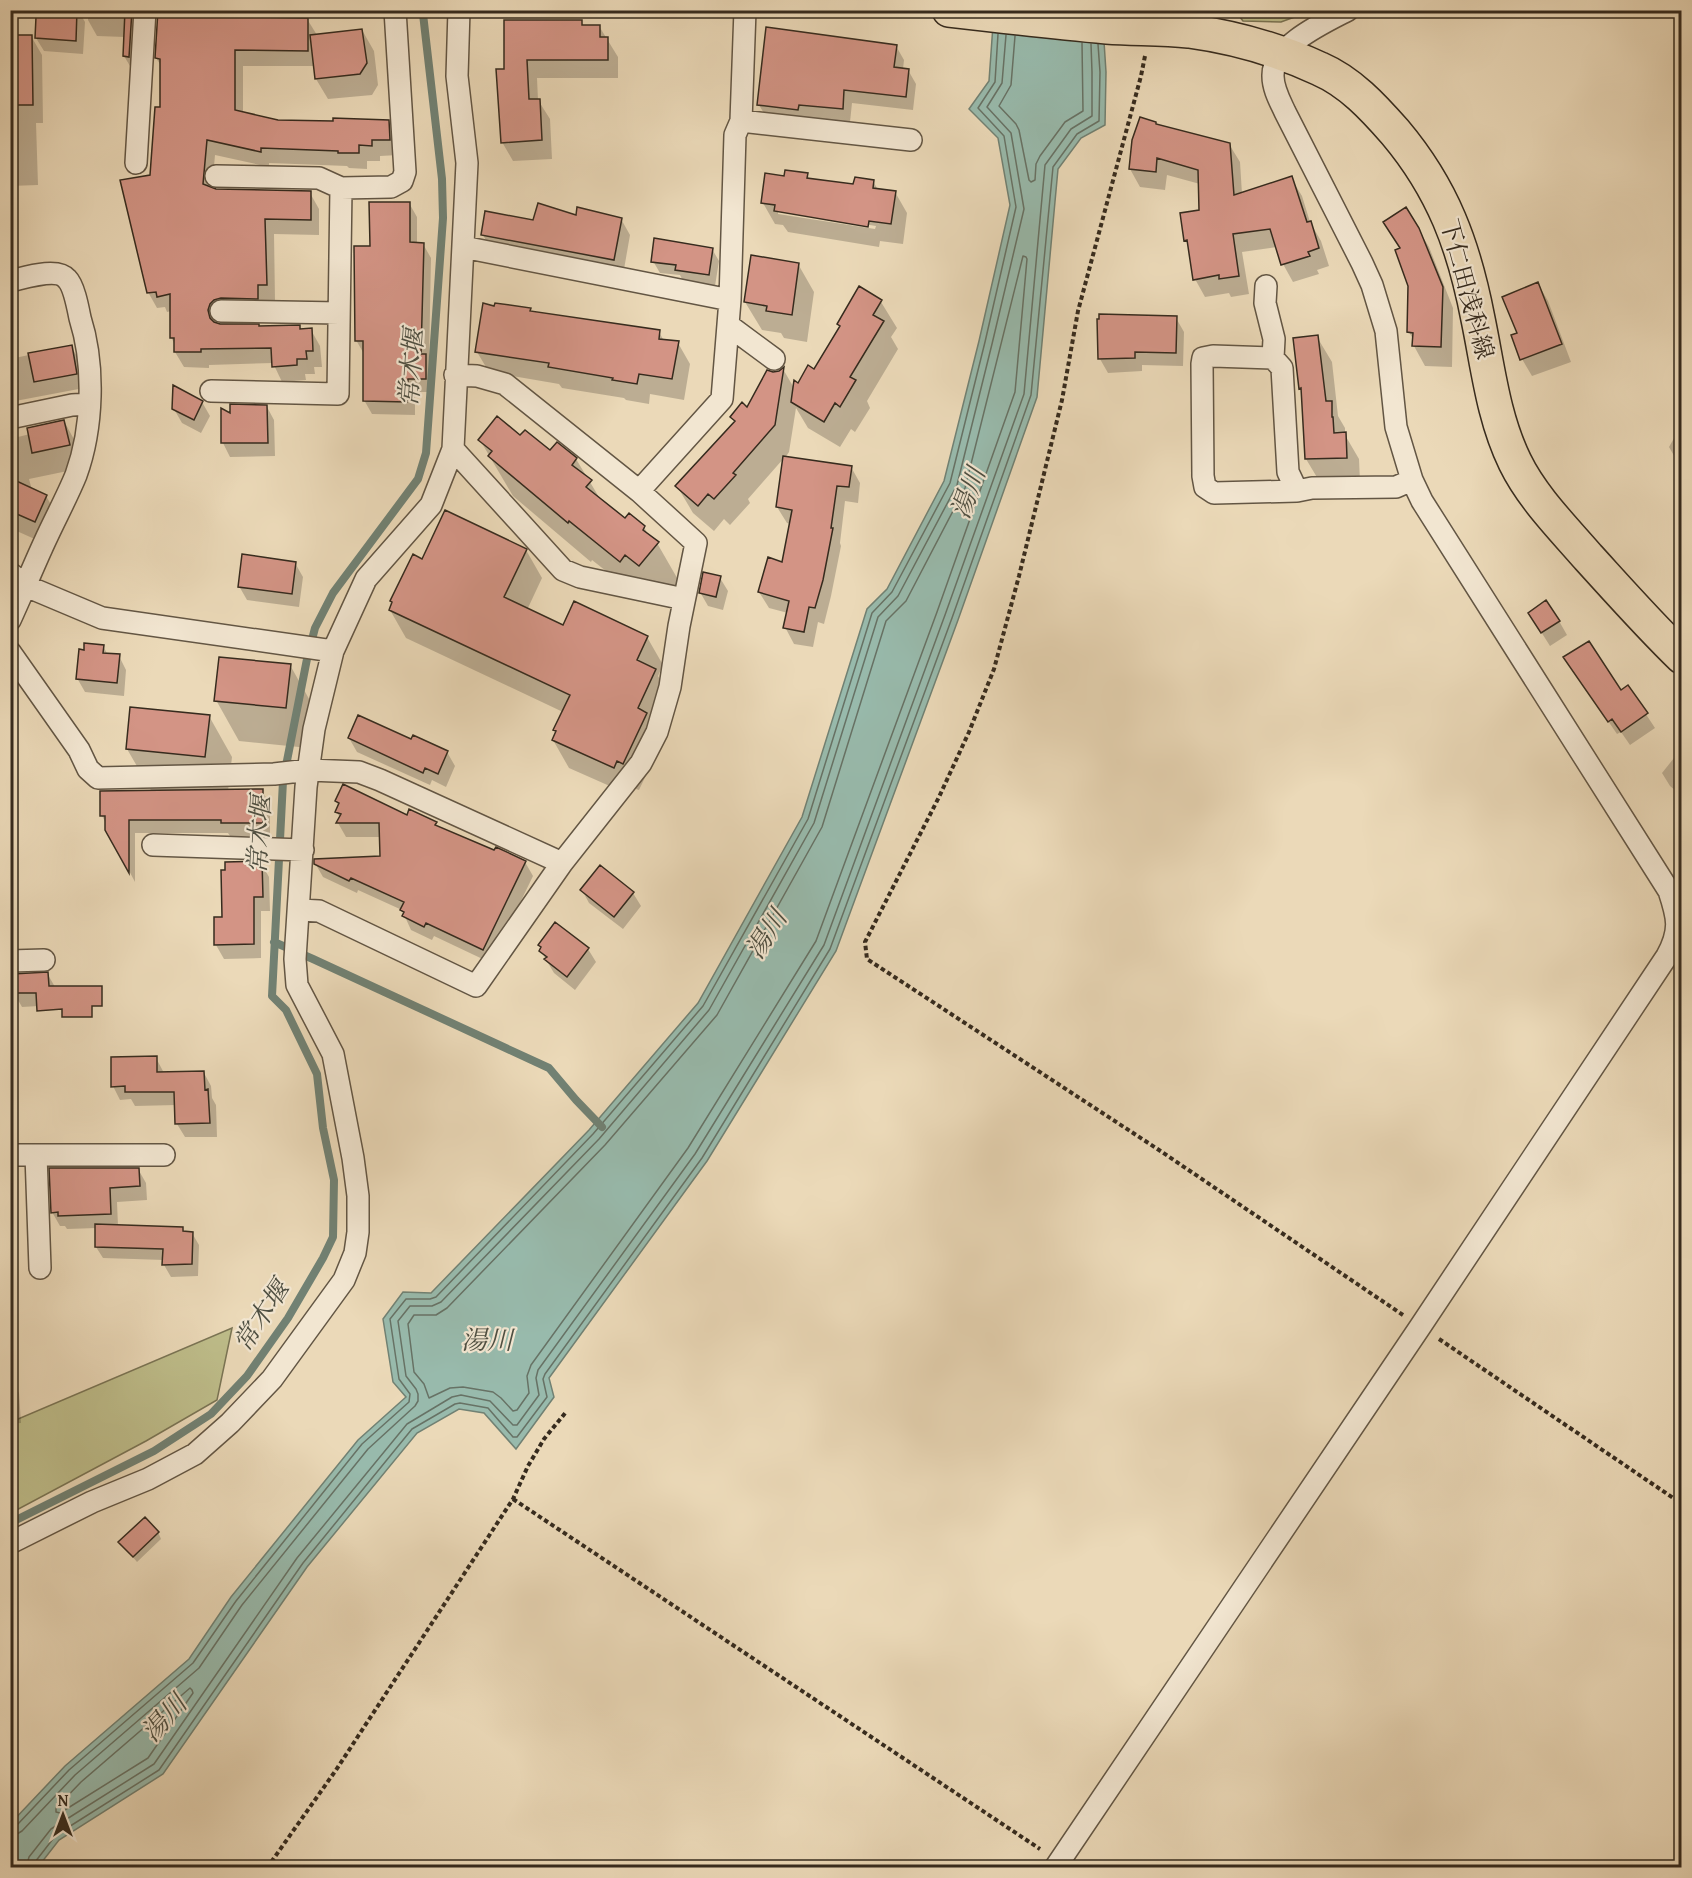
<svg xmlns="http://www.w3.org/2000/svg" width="1692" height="1878" font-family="'Gentium Book Plus','Noto Serif JP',serif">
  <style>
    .green { fill: #bebd8a; stroke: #7a7454; stroke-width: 1.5 }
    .water { fill: #98baac; stroke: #718173; stroke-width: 1.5 }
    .shadow { fill: #0003; fill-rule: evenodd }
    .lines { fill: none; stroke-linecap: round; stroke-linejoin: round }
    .shore { stroke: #677265; stroke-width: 1.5 }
    .stream { stroke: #718173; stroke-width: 8 }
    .building { fill: #d39485; stroke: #362b1e; stroke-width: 1.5 }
    .minor-casing { stroke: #635644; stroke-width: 24 }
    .primary-casing { stroke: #362b1e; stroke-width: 36 }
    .path { stroke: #362b1e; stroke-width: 4; stroke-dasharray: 4.5 3; stroke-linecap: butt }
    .minor { stroke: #f2e6d1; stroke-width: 21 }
    .primary { stroke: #ebd9b8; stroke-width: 33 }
    .labels { text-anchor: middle; stroke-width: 4.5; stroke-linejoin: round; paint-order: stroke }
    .street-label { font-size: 24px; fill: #362b1e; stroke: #f2e6d1 }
    .water-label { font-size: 26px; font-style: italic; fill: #4e4f42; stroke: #f2e6d1 }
  </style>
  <rect width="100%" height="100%" fill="#ebd9b8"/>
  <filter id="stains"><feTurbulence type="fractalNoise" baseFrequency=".00333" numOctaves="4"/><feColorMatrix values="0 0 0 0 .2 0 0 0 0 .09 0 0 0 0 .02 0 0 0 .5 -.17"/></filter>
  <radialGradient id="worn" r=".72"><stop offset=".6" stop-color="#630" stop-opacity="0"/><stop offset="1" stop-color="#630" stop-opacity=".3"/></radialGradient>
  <path class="green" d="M1235,11H1311L1281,22L1243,21Z
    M232,1328L217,1400L146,1441L11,1513V1422Z"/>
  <path class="water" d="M994,11H1102L1106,72L1105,125L1081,138L1058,169L1037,397L958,620L836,951L707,1161L549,1378L554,1397L516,1449L484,1413L459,1409L417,1433L307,1567L163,1774L59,1840L38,1867H11L10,1824L65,1766L189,1659L231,1597L358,1440L406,1397L393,1382L383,1319L403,1292L431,1293L589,1130L698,1003L802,817L867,609L887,589L944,481L979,341L1010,205L998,138L969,109L989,81Z"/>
  <path class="shadow" d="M41,10H78L85,22L83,54L44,51L36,38Z
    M88,10H261L265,18L307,19L317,35L362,30L374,51L378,85L372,95L328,99L316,79L315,66H243V114L278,121H388L397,137L398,155L380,156V161H367V169L349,168L347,166L269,163V167L215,155L212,189L310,193L319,209V235L274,234L275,301H266V314L219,320L217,324L259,327H299L301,331L311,330L320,346L322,367H314L315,374H305L306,380L282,382L273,363L209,365V368L184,367L175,352V345L171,337V311L167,312L165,307L157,308L148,292L152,177L162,109V67L156,58L159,14L155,13L133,71L124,56L125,37L97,36L88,20Z
    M581,22L584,26H599L618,57V78H537L538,100L550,119L552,159L513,161L502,142L506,71Z
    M10,36H31L42,55L43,123H36L38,185L10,186Z
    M896,46L904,60L903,69L908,70L916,84L913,110L852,103L850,122L806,118H767L759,105Z
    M1156,125L1229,144L1240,162L1242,194L1291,178L1302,196L1310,222L1321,241L1329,266L1317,270L1319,274L1293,282L1283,264L1277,247L1242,252L1249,294L1231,297L1229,293L1205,297L1195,279L1190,248L1186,240L1201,211L1200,184L1167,175L1165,190L1140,187L1130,169Z
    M807,174L810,180L855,186L873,181L878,190L895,192L907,213L903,244L880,241L879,247L788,232L783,225L775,224L763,203L786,178ZM778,211L876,226L875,229L778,214Z
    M409,203L417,217V244H423L431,258L429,361L433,369V392H415V415L372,414L364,400V354L356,340L371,248Z
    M577,216L621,219L630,235L623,275L492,251L483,235L534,222Z
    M1385,222L1417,227L1429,247L1453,308L1452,367L1425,366L1414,346V341L1409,332L1410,286L1401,249Z
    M712,249L719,261L715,286L683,281L680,275L660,273L653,261Z
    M798,264L814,292L807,342L784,338L781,333L762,330L745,302Z
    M1538,284L1548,301L1571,362L1532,376L1522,359L1519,333Z
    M859,288L881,302L897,328L891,337L898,349L867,401L870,408L855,432L851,429L840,447L808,428L796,408L789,452L785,458L851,467L860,483L858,503L845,501L840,543L841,546L831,596L824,624L818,622L813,647L794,644L785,627L788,613L769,608L759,592L784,564L791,524L787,523L777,507L784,458L748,499L750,503L730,525L724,519L714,531L693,513L677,486L735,423L731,417L748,409L773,373L783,369L794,388L814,371L840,327L838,324Z
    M530,310L531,312L659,332L664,341L678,343L690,364L684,400L650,394L649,404L626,400L624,398L562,388L559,384L489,372L477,352Z
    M1176,318L1184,332L1183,366L1142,365V371L1108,373L1100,359Z
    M1317,337L1332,362L1338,416L1345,428V435L1359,459L1360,482L1321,484L1306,459L1303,392L1301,388L1295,339Z
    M71,346L79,360L84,388L10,402V359Z
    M202,402L210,416L201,433L182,423L174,409Z
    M267,407L274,420L275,456L230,457L223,443L222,411L232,416Z
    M64,421L77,445L82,468L29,479L32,490L46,496L60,520L48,545L10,528V439L30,434Z
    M1682,424V463L1677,461L1669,447Z
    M521,438L550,452L576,459L602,502L625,520L644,527L650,538L657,543L680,583L662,605L643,600L592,560L591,562L513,496L480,440Z
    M526,550L542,578L527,610L564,627L647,637L663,665L658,676L671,698L662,742L639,790L633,788L630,795L569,768L553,740L556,733L555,730L563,712L406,638L390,610L423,561Z
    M295,563L303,577L299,607L247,600L239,586Z
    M720,578L728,591L723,610L708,606L700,592Z
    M1559,621L1567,635L1550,646L1538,627Z
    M103,646L108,655L119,656L126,670L124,696L85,692L77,678Z
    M1565,658L1620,692L1628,687L1655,728L1630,745L1621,732L1617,734Z
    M290,665L313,706L309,748L239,741L216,700Z
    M209,716L232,757L228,791H262L270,804V836H230L228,833H135V882L107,829V825L102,816L152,792L127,749Z
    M349,738L412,741L447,752L455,766L446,787L432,780L430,785L357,752Z
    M1678,753L1682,755V796L1670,786L1662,773Z
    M336,801L436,823L438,828L495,852L525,862L533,876L491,963L434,936L432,940L411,930L402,910L358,890L357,893L323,877L315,863L381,858V837H346L338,823L340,818L337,812L339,806Z
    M261,863L269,877L270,911H261V958L224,959L216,945Z
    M582,890L633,893L641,906L623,929L589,903Z
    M540,945L588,949L596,962L575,990L554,973L541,951L542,949Z
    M47,973L55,987L56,1005L22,1007L14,993Z
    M10,1051L14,1093H10Z
    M156,1058L164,1073H204L211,1086L212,1098L216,1105L217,1137H185L177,1124L176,1105L135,1106L131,1099L120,1100L113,1086Z
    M138,1169L146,1183L147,1200L117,1202L118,1226L183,1229L185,1233H192L199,1245L198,1276L171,1277L164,1265V1260L103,1258L96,1247L97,1228L67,1229L65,1226H60L52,1212Z
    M10,1380L19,1393L21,1423L10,1424Z
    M158,1532L161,1539L137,1562L120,1542Z"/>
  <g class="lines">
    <path class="shore" d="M1015,36L1011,85L999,106L1016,124L1019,130L1029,180L1031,182L1035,180L1036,164L1040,156L1065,122L1083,111L1082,43
      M1023,256L1026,257L1027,259L1015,392L937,612L816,941L688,1148L531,1365L527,1376L529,1393L517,1410L513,1411L501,1398L493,1392L463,1387L450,1388L429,1398L424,1384L414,1372L408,1324L414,1315H436L447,1308L605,1145L717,1015L822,827L886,621L906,601L965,488Z
      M190,1688L192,1690L193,1693L148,1758L60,1813L56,1812V1808L81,1782Z
      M10,1827L17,1825L69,1770L193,1663L236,1601L362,1444L409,1402L410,1394L399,1379L390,1319L406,1299H430L436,1297L593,1134L703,1006L808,819L872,613L892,592L950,483L985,342L1016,207L1004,136L978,108L995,82L998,34
      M10,1835L17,1834L22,1831L75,1775L199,1668L242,1605L368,1449L415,1406L418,1401V1394L416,1389L406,1376L398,1321L410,1306H432L441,1302L599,1139L709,1010L814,823L878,617L898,596L957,485L992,344L1024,209L1011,133L987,107L1002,83L1006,35
      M26,1868L29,1857L51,1829L154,1764L297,1558L407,1424L452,1397L461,1395L490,1401L513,1425H517L539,1395L536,1378L538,1370L695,1154L824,945L945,615L1024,394L1045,165L1071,129L1092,116V72L1091,44
      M33,1868L35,1862L56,1835L159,1770L303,1563L412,1429L455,1404L460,1403L488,1408L513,1437H517L547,1397L543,1379L545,1374L702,1158L830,949L952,618L1031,395L1053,167L1077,134L1099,121L1100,72L1098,44"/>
    <path class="stream" d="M274,942L313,959L549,1068L576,1100L602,1127
      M10,1523L154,1451L211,1414L247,1376L288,1318L323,1258L333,1237L334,1180L323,1128L317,1074L286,1010L272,996L283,781L307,659L315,628L333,593L418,479L426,453L443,218L442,179L423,14"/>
  </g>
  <path class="building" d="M39,10H77L76,41L35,38L36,17H39Z
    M125,10H132L129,57L123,56Z
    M158,10H257V17L308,18V51L235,50V110L278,120L333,121V118L389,120L390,140H372V146L359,145V153H338V151L261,148V152L207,140L203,184L216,189L311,191V220L265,219L267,285H258V299L221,298L214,300L210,304L208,310L210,318L214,322L220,324H259V326L300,325V329L312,328L313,351H306L307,359H297V365L272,367L271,348L201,349V352H174V338H170V294L157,297L156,292L147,293L120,180L150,175L155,107H160V59L155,58Z
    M504,20H582V25H600V37H608V60H527L529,99H540L542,140L501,143L496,69H504Z
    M766,27L897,45L894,67L909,69L906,97L844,90L843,109L799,105L798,110L757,105Z
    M362,29L367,63L360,74L315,79L310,35Z
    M10,35H32L33,105H10Z
    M1140,117L1156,122V124L1230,143L1234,195L1292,176L1307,222L1311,221L1319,248L1308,252L1310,256L1281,265L1270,229L1233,234L1239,276L1219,279V275L1193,280L1187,240L1184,241L1180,213L1199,210L1198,170L1157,158L1156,172L1129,169L1132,140Z
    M785,170L808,173L807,178L853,184L855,177L874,180L873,188L896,191L891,224L869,221L868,227L774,211L775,205L761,203L765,173L784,176Z
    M369,202H410V242L424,243L421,354H426V379H408L407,402L363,401V341H355L354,246H370Z
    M538,203L576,215L577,207L622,218L614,260L481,235L485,211L533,220Z
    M1406,207L1419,228L1443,287L1441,347L1412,346L1413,333L1407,332L1408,286L1395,250L1400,248L1383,222Z
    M654,238L713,248L709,275L675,270L676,265L651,262Z
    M751,255L799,263L792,315L766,311L767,306L744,302Z
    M1538,282L1562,344L1520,360L1511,335L1517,333L1502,297Z
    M859,286L882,300L873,315L884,321L850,377L856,380L840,407L835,403L824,422L791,402L794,380L798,383L808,365L814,369L840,326L837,324Z
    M483,303L494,306L495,303L531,308L530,311L660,330L659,339L679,341L672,379L639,374L637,384L612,380L613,378L548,367L549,363L475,352Z
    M1099,314L1177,316L1176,353L1135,352V358L1098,359L1097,319H1099Z
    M1318,335L1326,401H1332V417H1333L1334,433L1346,432L1347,458L1305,459L1301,388L1299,389L1293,338Z
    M72,345L77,374L34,382L28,353Z
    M784,367L775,425L733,473L736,475L714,499L708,494L698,506L675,486L735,421L730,417L742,402L747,407L767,370L773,372L779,371Z
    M173,385L203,401L194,420L172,409Z
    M230,404L267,405L268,443H221V408L230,413Z
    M497,416L520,435L525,430L550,450L557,442L577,458L572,465L592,480L586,487L625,518L629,513L645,526L643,530L659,542L639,566L625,555L620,562L569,521L568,523L488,456L492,451L478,440Z
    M64,420L70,445L32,453L27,428Z
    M783,456L852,466L849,487L837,486L831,528H833L823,580L815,608L809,607L804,632L783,628L789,601L758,592L768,557L782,562L792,510L776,507Z
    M10,478L47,495L35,522L10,511Z
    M445,510L527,549L504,597L563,625L574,601L648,636L637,660L656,669L638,708L647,713L623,764L617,761L614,768L552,740L556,731L553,730L570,695L389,610L392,602L390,601L413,554L422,559Z
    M242,554L296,562L292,594L238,587Z
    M703,572L721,576L716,597L699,593Z
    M1546,600L1560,621L1541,633L1528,613Z
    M1589,641L1621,690L1628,685L1648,713L1621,732L1612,719L1608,722L1563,657Z
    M84,643L104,645L103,653L120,654L117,683L76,679L79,649L84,650Z
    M219,657L291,664L286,708L214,701Z
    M130,707L210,715L205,757L126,749Z
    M358,715L411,739L413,735L448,751L438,774L425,768L423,773L348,738Z
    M343,784L407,815L409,809L437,822L435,825L494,850L496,847L526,861L483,950L426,923L424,927L402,916L404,912L400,910L404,902L351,878L349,881L314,864V859L380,856L379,823H336L341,814L335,812L339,803L335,801Z
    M263,789V823H221V820H129V873L105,830V816H100V791Z
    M262,861L263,897H254V944L214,945V917H222L221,870H225V862Z
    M600,865L634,892L614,917L580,890Z
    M555,922L589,948L567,977L544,959L547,957L539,951L541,947L538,945Z
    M48,972L49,986H102V1006H92V1017H62V1009L37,1011L36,993H13L12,974Z
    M157,1056V1072L204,1071L205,1090L208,1089L210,1123L175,1124L174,1092H125V1086L111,1087V1057Z
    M49,1168H139L140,1186L110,1188L111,1214L58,1216V1212L51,1213Z
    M95,1224L183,1227V1231L193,1232L192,1264L162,1265L163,1249L95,1247Z
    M145,1517L159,1532L133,1557L118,1542Z"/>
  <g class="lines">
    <defs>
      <path id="minor" d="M741,121L911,140
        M136,163L145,10
        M216,176L319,178L341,188
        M463,247L730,300
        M10,281C24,278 57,267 67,279C74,286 78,308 80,318C95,365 93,428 76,475C67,497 55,519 45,541C33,567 22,594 10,620
        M1266,286L1265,303L1274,339L1273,358L1282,368L1288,472L1297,491
        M221,311L339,313
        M728,325L774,359
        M1273,358L1213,356L1203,358L1202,364L1203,476L1205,487L1214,493L1297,491L1312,488L1396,487L1412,480
        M211,391L338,394L341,188L391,187L402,181L405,172L395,10
        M10,418L72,405L89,404
        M453,449L563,570L580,577L684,599
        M639,491L722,399L730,300L735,135L741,121L745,10
        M10,573L26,586L102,618L333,651
        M10,652L79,750L88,769L98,778L274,774L309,770L359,772L380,780L562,863
        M153,845L303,850
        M300,910L319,911L476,986L562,863L641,763L657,732L670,687L679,626L696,543L639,491L505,384L477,376L455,375
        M10,961L44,960
        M10,1155H164
        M36,1155L40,1268
        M10,1543L92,1502L148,1479L195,1454L230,1423L272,1379L344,1280L355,1253L358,1232V1196L353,1158L333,1054L297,985L295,959L306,787L314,729L333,651L366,579L431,505L453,449L467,163L457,76L459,10
        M1055,1868L1420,1327L1667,956C1681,930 1678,918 1669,891L1422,501L1412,480L1396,427L1386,331L1372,285L1362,263L1285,112C1280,101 1273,89 1273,76C1272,46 1325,22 1348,10"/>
      <path id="primary" d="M949,10C1001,16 1054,22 1107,27C1134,29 1161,28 1189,31C1233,37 1279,50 1320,69C1350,82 1373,107 1395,132C1443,189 1464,246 1478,319C1488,367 1493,417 1515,462C1532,497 1562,527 1588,557C1619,591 1649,625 1682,657"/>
    </defs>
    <use href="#minor" class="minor-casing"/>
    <use href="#primary" class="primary-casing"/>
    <path class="path" d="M1145,56L1141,76L1078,311L1062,400L1019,576L994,669L969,732L939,797L865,942L867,959L1156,1148L1403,1315
      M1439,1339L1682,1504
      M513,1499L1040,1849
      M267,1868L336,1770L513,1499L528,1466L544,1439L566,1412"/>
    <use href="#minor" class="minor"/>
    <use href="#primary" class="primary"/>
  </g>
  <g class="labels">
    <g class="street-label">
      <text transform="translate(1467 289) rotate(75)" y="8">下仁田浅科線</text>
    </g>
    <g class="water-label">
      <text transform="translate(411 368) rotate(-86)" y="9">常木堰</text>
      <text transform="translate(968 493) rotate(-70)" y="9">湯川</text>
      <text transform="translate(259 835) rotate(-87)" y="9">常木堰</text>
      <text transform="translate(766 934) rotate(-57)" y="9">湯川</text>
      <text transform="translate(261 1316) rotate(-57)" y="9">常木堰</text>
      <text x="487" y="1349">湯川</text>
      <text transform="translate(164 1718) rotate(-48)" y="9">湯川</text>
    </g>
  </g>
  <rect width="1692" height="1878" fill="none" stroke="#ebd9b8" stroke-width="36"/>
  <rect x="12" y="12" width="1668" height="1854" fill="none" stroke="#362b1e" stroke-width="3"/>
  <rect x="18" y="18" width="1656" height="1842" fill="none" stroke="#362b1e" stroke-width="1.5"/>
  <g transform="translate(63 1815)" stroke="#f2e6d1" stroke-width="4.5" paint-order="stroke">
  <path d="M0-4.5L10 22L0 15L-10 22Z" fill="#362b1e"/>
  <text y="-9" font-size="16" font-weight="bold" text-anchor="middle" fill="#362b1e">N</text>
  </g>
  <rect width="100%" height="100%" filter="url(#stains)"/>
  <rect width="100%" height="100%" fill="url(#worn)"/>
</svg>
